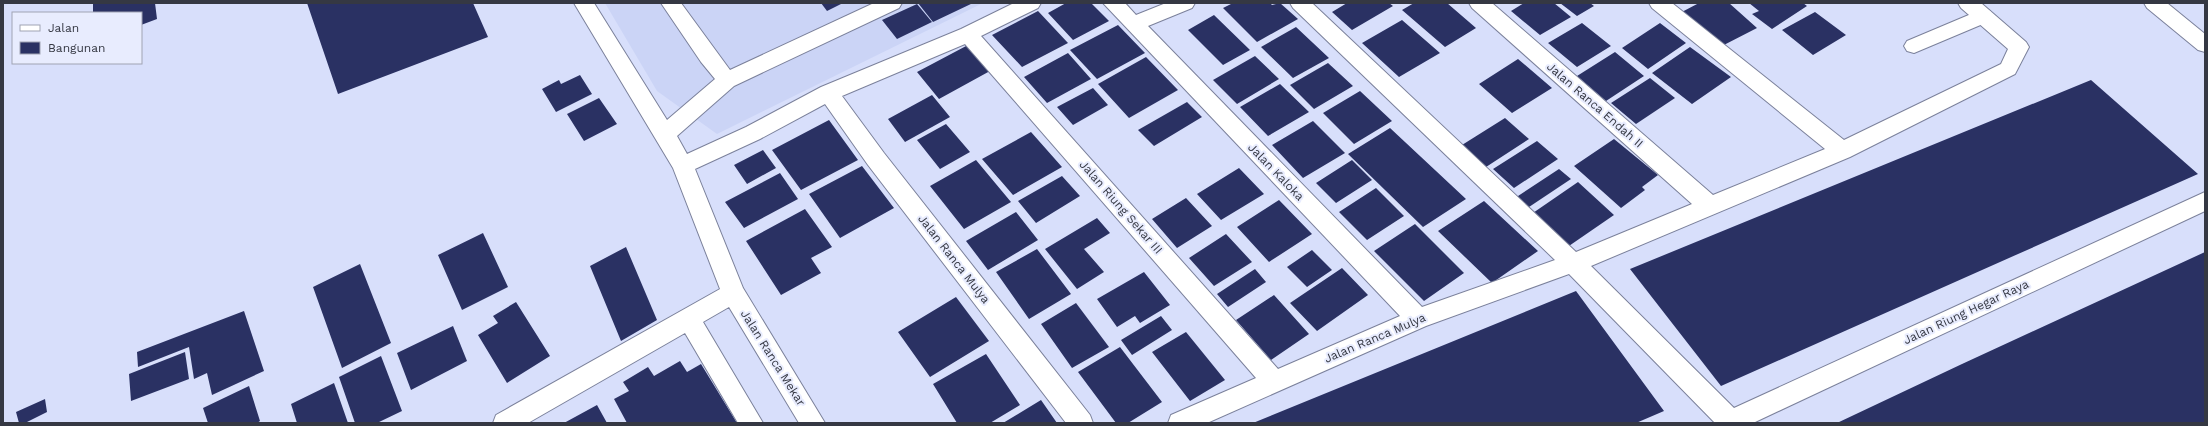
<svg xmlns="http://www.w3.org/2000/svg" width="2208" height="426" font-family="'Work Sans',sans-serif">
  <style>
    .built { fill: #cbd4f6 }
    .building { fill: #2a3163 }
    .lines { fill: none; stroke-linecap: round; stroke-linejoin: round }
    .lane-casing { stroke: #7b819b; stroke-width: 2 }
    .street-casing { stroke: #7b819b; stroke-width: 2 }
    .lane { fill: #fff; fill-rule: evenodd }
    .street { fill: #fff; fill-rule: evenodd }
    .labels { text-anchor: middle; stroke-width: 4; stroke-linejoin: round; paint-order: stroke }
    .street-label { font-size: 12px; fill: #353843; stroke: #e8ecfe }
  </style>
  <rect width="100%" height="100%" fill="#d8dffb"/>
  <path class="built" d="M605,3H983L717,134L657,91Z"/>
  <path class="building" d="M93,3H155L157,19L141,25V13H90L93,12Z
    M307,3H473L488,37L338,94Z
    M821,3H843L827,11Z
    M918,3H973L933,22Z
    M1066,3H1091L1109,21L1073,40L1048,13Z
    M1233,3H1270L1272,5L1280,3L1298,19L1257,42L1223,8Z
    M1347,3H1389L1393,6L1352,30L1332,12Z
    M1414,3H1447L1476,28L1445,47L1402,10Z
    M1524,3H1554L1571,17L1540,35L1511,11Z
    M1560,3H1590L1594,6L1577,16Z
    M1699,3H1729L1757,28L1718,48L1678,14Z
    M1749,3H1803L1807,6L1772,29L1752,14L1759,11Z
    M917,4L932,22L897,39L882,20Z
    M1038,11L1068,43L1022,67L992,35Z
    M1815,12L1846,35L1813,55L1782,30Z
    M1214,15L1250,50L1223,65L1188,30Z
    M1402,20L1440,53L1399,77L1362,43Z
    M1582,23L1611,46L1577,67L1548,43Z
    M1660,23L1686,43L1648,69L1622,48Z
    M1118,25L1145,53L1097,79L1070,50Z
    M1296,27L1329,58L1293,78L1261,47Z
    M968,45L990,71L939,99L917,72Z
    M1690,47L1731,77L1692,104L1652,73Z
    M1615,52L1644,76L1606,101L1577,76Z
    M1068,53L1091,79L1047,103L1024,77Z
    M1255,56L1279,79L1237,104L1213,80Z
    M1146,57L1178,90L1129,118L1098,84Z
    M1518,59L1552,88L1512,113L1479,84Z
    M1328,63L1353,86L1314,109L1290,85Z
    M580,75L592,94L556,112L542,89L559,80L561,84Z
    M1650,78L1675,98L1636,124L1611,103Z
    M2091,80L2198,174L1721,386L1630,269Z
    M1280,84L1309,112L1268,136L1240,107Z
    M1093,88L1108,105L1073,125L1057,107Z
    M1360,91L1392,121L1354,144L1323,113Z
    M932,95L950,117L905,142L888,119Z
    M599,98L617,124L584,141L567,114Z
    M1187,102L1202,117L1154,146L1138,130Z
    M1505,118L1529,139L1486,167L1462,145Z
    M829,120L858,160L801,190L772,150Z
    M1313,121L1345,153L1303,178L1272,145Z
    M946,124L970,152L940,169L917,140Z
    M1390,128L1466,199L1423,227L1348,154Z
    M1031,132L1062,167L1013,195L982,159Z
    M1614,139L1658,175L1642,187L1645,190L1621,208L1574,166Z
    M1537,141L1558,159L1514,188L1493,169Z
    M763,150L776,168L747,184L734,165Z
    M976,160L1011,202L964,229L930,186Z
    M1352,160L1372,180L1336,203L1316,183Z
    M862,166L894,208L840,238L809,194Z
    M1239,168L1264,194L1221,220L1197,194Z
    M1559,169L1571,179L1526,209L1515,198Z
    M780,173L798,199L744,228L725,202Z
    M1062,176L1080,196L1036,223L1018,201Z
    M1578,182L1614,215L1566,248L1530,215Z
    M1376,188L1404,216L1367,240L1339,212Z
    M1186,198L1212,226L1177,248L1152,219Z
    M1279,200L1312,234L1269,262L1237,227Z
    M1484,201L1538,251L1492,283L1438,231Z
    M805,209L832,247L811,258L821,273L781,295L746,241Z
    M1016,212L1038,240L988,270L966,241Z
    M1097,218L1110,233L1084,249L1104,272L1077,289L1045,249Z
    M1415,224L1464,273L1424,301L1374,251Z
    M483,233L508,287L462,310L438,255Z
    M1226,234L1252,262L1214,286L1189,258Z
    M626,247L657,320L621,341L590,266Z
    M1037,249L1071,294L1029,319L996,272Z
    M1312,250L1332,270L1307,287L1287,267Z
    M2205,252V423H1837L1962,364Z
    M360,264L391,343L342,368L313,287Z
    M1342,268L1368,295L1317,331L1290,303Z
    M1255,269L1266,282L1228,307L1217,294Z
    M1144,272L1170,305L1140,323L1135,316L1117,327L1097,299Z
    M1576,291L1664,411L1636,423H1253Z
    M1274,295L1309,334L1271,360L1236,320Z
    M956,297L989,341L930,377L898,332Z
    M516,302L550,356L507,383L478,335L498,323L493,316Z
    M1076,303L1109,347L1072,368L1041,324Z
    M244,311L264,371L212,395L207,373L194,379L189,347L138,367L137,352Z
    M1161,316L1172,330L1132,355L1121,340Z
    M453,326L467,361L411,390L397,353Z
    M1186,332L1225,380L1190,401L1152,352Z
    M1120,347L1162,402L1128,423H1116L1078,372Z
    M185,352L189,379L131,401L129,374Z
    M986,354L1020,405L990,423H957L933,384Z
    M381,356L402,411L377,423H355L339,377Z
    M680,361L687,372L701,364L737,423H627L614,399L629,391L623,382L648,367L654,376Z
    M334,383L348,423H297L291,404Z
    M249,386L260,421L257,423H208L203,408Z
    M45,399L47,412L25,423H19L16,412Z
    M1041,400L1057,423H1003Z
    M597,405L607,423H564Z"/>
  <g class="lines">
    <defs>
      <path id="lane" d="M1983,9L1990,11L1993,16L1990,21L1914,53L1907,51L1904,46L1907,41Z"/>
      <path id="street" d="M574,3H594L667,120L715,79L701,62L661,3H681L730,70L874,3H902L899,8L734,86L677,136L687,154L746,127L821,87L961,29L1014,3H1041L1038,8L981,36L1278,369L1400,316L1103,3H1125L1136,15L1166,3H1195L1192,8L1148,26L1422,307L1555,260L1293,8L1290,3H1312L1576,252L1692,204L1472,8L1469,3H1492L1713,195L1825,149L1652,8L1649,3H1672L1844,140L2001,64L2008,49L1961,8L1958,3H1981L2026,42L2029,47L2015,74L1850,157L1591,266L1734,408L2205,192V211L1753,423H1715L1569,274L1426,326L1207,423H1168L1171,415L1256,378L965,44L842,96L884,153L1090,415L1093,423H1066L868,165L825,104L760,139L695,169L743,288L825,423H799L729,307L703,322L763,423H738L685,333L528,423H493L496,415L720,289L673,168Z
        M2144,3H2167L2205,34V52L2198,50L2147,8Z"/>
    </defs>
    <use href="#lane" class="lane-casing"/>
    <use href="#street" class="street-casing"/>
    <use href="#lane" class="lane"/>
    <use href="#street" class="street"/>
  </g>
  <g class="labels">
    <g class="street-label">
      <text transform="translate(1595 105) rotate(41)" y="4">Jalan Ranca Endah II</text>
      <text transform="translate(1276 172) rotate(46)" y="4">Jalan Kaloka</text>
      <text transform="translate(1121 207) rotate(49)" y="4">Jalan Riung Sekar III</text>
      <text transform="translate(954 259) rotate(52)" y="4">Jalan Ranca Mulya</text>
      <text transform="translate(1966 312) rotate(-25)" y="4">Jalan Riung Hegar Raya</text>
      <text transform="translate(1375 338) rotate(-23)" y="4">Jalan Ranca Mulya</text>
      <text transform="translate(773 358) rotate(58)" y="4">Jalan Ranca Mekar</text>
    </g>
  </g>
  <rect width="2208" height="426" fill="none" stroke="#353843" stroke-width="8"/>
  <rect x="12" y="12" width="130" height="52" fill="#e8ecfe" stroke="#a0a4b3"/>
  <rect x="20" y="25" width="20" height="6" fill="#ffffff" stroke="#a0a4b3"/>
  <text x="48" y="32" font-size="12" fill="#353843">Jalan</text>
  <rect x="20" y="42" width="20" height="12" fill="#2a3163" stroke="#a0a4b3"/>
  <text x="48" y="52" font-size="12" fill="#353843">Bangunan</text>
</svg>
